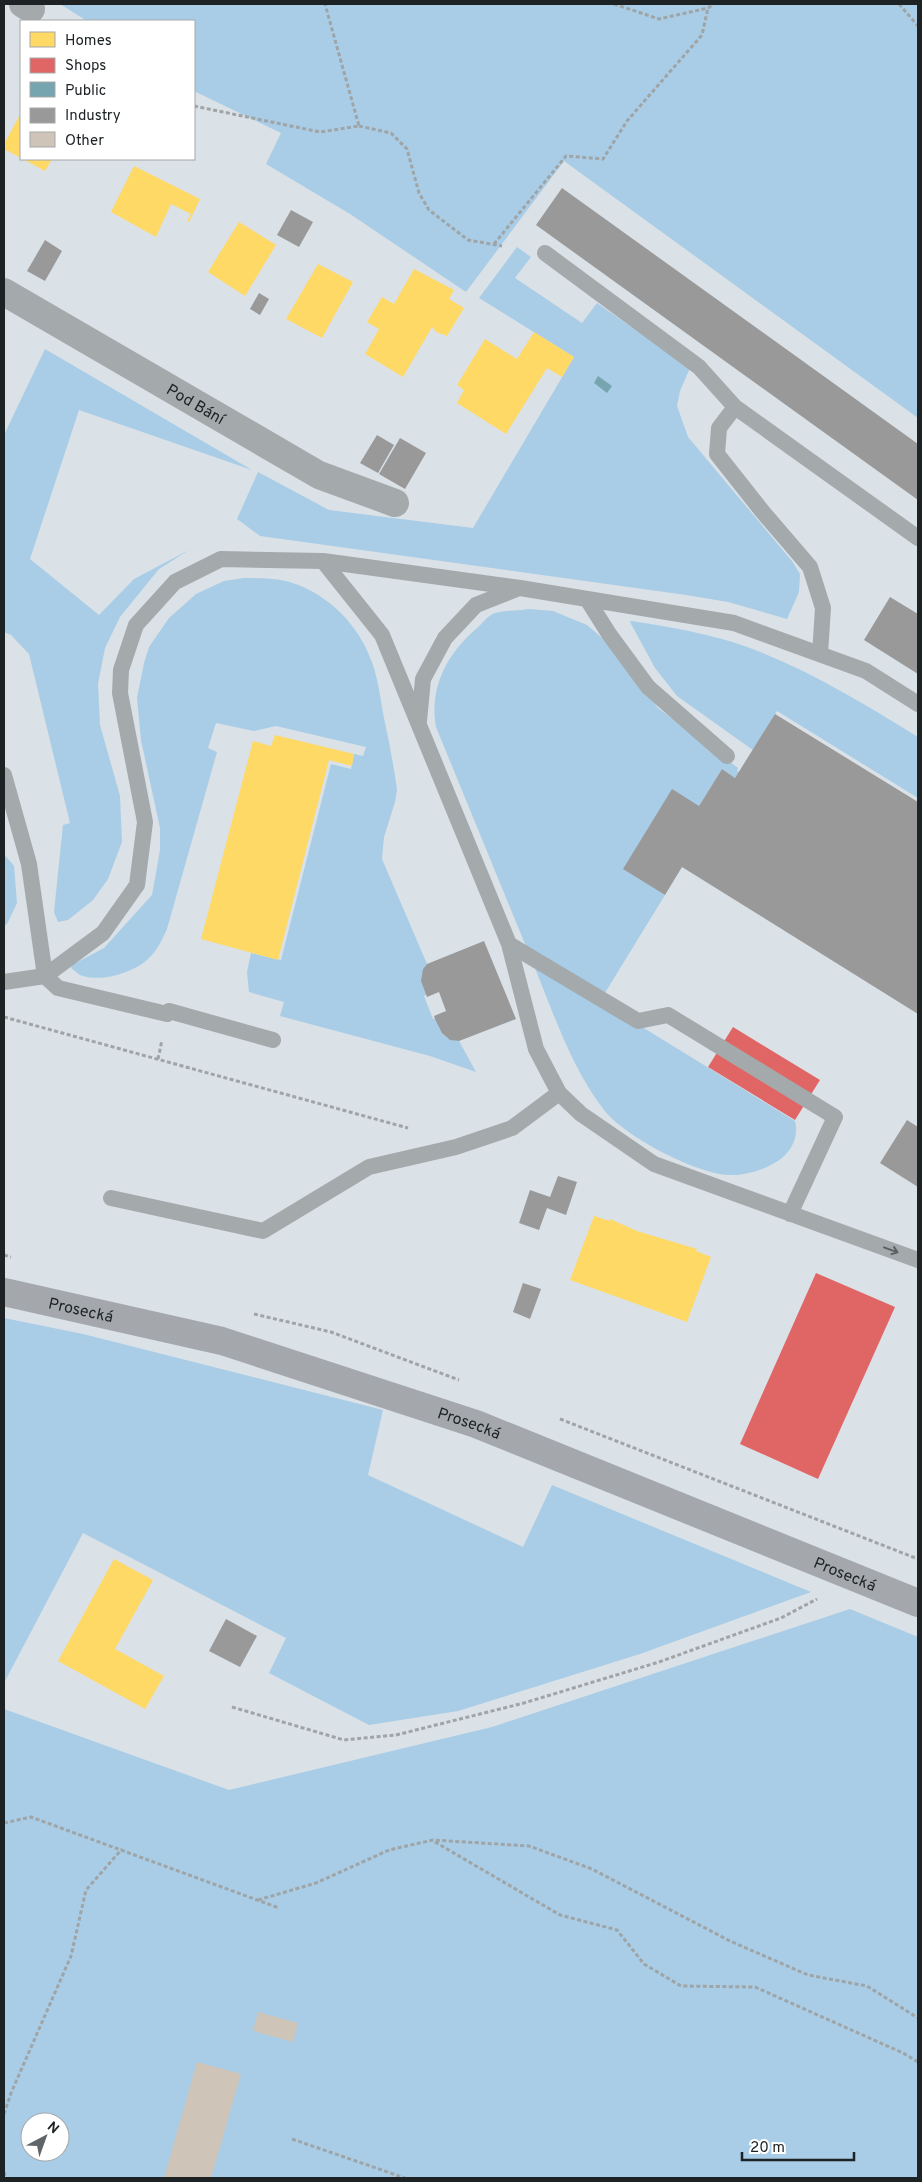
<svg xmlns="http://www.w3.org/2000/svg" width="922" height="2182" font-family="Overpass,sans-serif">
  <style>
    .green { fill: #a9cde6; fill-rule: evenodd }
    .homes { fill: #ffd966 }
    .shops { fill: #e06666 }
    .public { fill: #76a5af }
    .industry { fill: #999 }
    .building { fill: #cec4b8 }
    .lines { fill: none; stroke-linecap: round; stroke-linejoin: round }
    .path { stroke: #9fa4a6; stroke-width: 3; stroke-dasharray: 4 2.5; stroke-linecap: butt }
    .lane { stroke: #a4a9ac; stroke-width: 16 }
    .street { stroke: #a4a9ac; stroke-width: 28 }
    .secondary { stroke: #a4a8ac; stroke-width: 28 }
    .oneway { stroke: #5a5f62 }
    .labels { text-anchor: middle; stroke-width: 5; stroke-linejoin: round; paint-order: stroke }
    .street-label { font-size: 16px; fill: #1d2225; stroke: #fff }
  </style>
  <rect width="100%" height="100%" fill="#dae1e7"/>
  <path class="green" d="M60,4H918V418L564,161L466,292L350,214L266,164L281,133L194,91V21H87Z
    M517,247L531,257L515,278L582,323L597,303L690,368L680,391L677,406L688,437L792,561L800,574L799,592L787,619L728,602L686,595L260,536L237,519L258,472L329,510L473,528L574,357L479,298Z
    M45,349L252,470L79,410L30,559L99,615L134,579L189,550L159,569L120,617L105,648L98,684L100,725L120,796L122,842L108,879L93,900L68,920L58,922L54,912L63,825L70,823L29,654L11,635L4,632V435Z
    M244,578C258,578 272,578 286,581C322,590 355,620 369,655C378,675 380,697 384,718C389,742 394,766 397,790L395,802L384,837L382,859L427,964L423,969L427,994L424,996L433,1019L436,1018C441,1032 444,1039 459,1041L476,1072L430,1056L280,1016L284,1002L249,992L247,972L251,953L281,960L331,764L351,769L354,754L363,756L366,747L276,726L254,731L216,723L208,748L217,752L167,929C162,940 157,951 148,959C133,973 100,983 80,975C77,973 74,970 71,968L72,965L104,948L152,895L160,850V828L141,740L137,698L144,663L149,647L169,618L196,594L224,581Z
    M529,609L553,611L587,625L609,644L658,708L738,768L737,771L739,772L735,778L722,769L699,806L624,869L665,895L600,1001L795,1121C798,1132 795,1144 787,1153C775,1167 747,1176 729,1175C696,1174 624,1136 604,1110C570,1066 553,1011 532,961C500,883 468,805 436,727C429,687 447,654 477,628C482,624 488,615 495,613C505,610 518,611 529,609Z
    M631,621C671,627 712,634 750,648C809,670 865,704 918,737V798L777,711L753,750L750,748L677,696L655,668L630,622Z
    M4,854L14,866L17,903L7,924L4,926Z
    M4,1318L83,1334L383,1410L368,1475L523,1547L552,1485L811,1592L640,1654L458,1711L369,1725L269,1673L286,1638L83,1533L4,1683Z
    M850,1609L918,1637V2178H4V1709L229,1790L492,1727ZM30,2122H60V2152H30Z"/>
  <path class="homes" d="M21,113V159H52L45,171L4,149V144Z
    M134,166L200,199L189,222L187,221L191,214L171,204L156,237L111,212Z
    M239,222L276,245L245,296L208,272Z
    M318,264L353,282L322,338L286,319Z
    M414,269L454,290L449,299L464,308L447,336L436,332L432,327L403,377L365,354L379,329L367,322L382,297L394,304Z
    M534,332L574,357L562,377L547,368L506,434L457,403L464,390L457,385L485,339L517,359Z
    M275,735L354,754L352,766L329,760L278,960L201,939L253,741L271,746Z
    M594,1216L610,1221V1219L637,1231L697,1249L696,1251L711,1257L687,1322L570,1280Z
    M114,1559L153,1580L115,1649L164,1676L145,1709L58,1661Z"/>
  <path class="shops" d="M733,1027L820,1080L795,1120L708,1067Z
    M816,1273L895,1307L818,1479L740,1444Z"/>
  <path class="public" d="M598,376L612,386L607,393L594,383Z"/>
  <path class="industry" d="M562,188L918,444V500L536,225Z
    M291,210L313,222L299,247L277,235Z
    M45,240L62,251L45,281L27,271Z
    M259,293L269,299L260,315L250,309Z
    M377,435L394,445L378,473L360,463Z
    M400,438L426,453L405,489L379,474Z
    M890,597L918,614V674L864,640Z
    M775,714L918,802V1014L682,867L665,895L623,869L672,789L699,806L722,769L735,778Z
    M484,941L516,1019L459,1041L450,1040L442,1033L435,1019L434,1016L446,1011L439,992L427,997L421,981L423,969L427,964Z
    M907,1120L918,1127V1187L880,1163Z
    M558,1176L577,1182L566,1215L547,1208L539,1230L519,1223L530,1190L550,1197Z
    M523,1283L541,1289L530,1319L513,1312Z
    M226,1619L257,1636L240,1667L209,1651Z"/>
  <path class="building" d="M258,2012L298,2023L293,2042L253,2031Z
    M197,2062L241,2074L211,2178H164Z"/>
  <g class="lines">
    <path class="path" d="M614,4L659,19L708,8L714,4
      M899,4L918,26
      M194,106L320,132L359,126L325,4
      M359,126L391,133L407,149L419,193L429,210L468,240L502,246
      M494,244L566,156L603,159L627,121L702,35L708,8
      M4,1017L408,1128
      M158,1059L162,1040
      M4,1255L11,1257
      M254,1314L331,1332L459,1380
      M560,1419L918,1559
      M232,1707L344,1740L396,1735L524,1703L659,1662L781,1618L817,1599
      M4,1823L31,1817L279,1908
      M435,1842L560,1915L617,1930L644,1964L681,1986L755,1987L903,2053L918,2062
      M258,1900L316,1883L389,1850L433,1840L529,1846L592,1869L730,1941L808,1975L867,1986L918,2018
      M4,2114L11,2093L71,1956L86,1890L122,1849
      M292,2139L405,2178
      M4,2172L6,2178"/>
    <path class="lane" d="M545,253L699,367L735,407L918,538
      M735,407L719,428L717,454L762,511L810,567L823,608L820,654
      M323,561L382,635L509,944L536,1049L559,1093L581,1114L654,1164L918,1260
      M587,599L609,634L648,687L727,756
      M419,721L423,679L445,638L476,605L519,588
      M4,775L29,864L45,976L58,988L167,1014L169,1011L273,1040
      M509,944L638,1021L668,1015L835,1117L790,1214
      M4,982L45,976L103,933L137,885L145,822L120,693L121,670L136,625L175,582L221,559L323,561L520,588L734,623L866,671L918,704
      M111,1198L263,1231L369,1167L456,1147L512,1128L559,1093"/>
    <g class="street">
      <path d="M23,4L31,9"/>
      <path id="s1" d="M4,292L319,475L395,503"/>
    </g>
    <path class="secondary" id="s2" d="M4,1292L222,1341L476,1424L918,1603"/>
  </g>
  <defs><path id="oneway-shaft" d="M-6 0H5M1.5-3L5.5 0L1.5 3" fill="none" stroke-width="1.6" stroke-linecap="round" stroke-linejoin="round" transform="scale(1.25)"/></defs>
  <use class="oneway" href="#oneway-shaft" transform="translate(891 1250) rotate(20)"/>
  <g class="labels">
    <g class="street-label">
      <text dy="6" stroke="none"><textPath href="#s1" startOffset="222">Pod Bání</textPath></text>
      <text dy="6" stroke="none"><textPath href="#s2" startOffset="79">Prosecká</textPath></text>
      <text dy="6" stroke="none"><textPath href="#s2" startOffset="484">Prosecká</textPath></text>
      <text dy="6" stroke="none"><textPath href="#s2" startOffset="889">Prosecká</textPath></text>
    </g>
  </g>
  <rect width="922" height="2182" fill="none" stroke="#1d2225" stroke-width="10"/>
  <rect x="20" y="20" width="175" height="140" fill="#ffffff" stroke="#a5a7a8"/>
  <rect x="30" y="32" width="25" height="15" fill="#ffd966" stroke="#a5a7a8"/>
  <text x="65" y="45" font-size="15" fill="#1d2225">Homes</text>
  <rect x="30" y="58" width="25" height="15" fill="#e06666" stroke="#a5a7a8"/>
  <text x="65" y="70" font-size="15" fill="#1d2225">Shops</text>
  <rect x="30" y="82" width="25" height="15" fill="#76a5af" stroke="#a5a7a8"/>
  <text x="65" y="95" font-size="15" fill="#1d2225">Public</text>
  <rect x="30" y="108" width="25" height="15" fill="#999999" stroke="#a5a7a8"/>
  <text x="65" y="120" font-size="15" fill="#1d2225">Industry</text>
  <rect x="30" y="132" width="25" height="15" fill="#cec4b8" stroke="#a5a7a8"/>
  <text x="65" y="145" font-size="15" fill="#1d2225">Other</text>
  <g transform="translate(45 2137) rotate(41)"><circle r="24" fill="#ffffff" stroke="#a5a7a8"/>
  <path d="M0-4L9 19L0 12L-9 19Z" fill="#5f6569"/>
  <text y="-8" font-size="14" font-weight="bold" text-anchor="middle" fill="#1d2225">N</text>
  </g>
  <path d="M742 2152v8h112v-8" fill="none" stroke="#1d2225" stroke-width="2.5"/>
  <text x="750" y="2152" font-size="15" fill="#1d2225" stroke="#ffffff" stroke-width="4" paint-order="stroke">20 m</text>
</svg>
